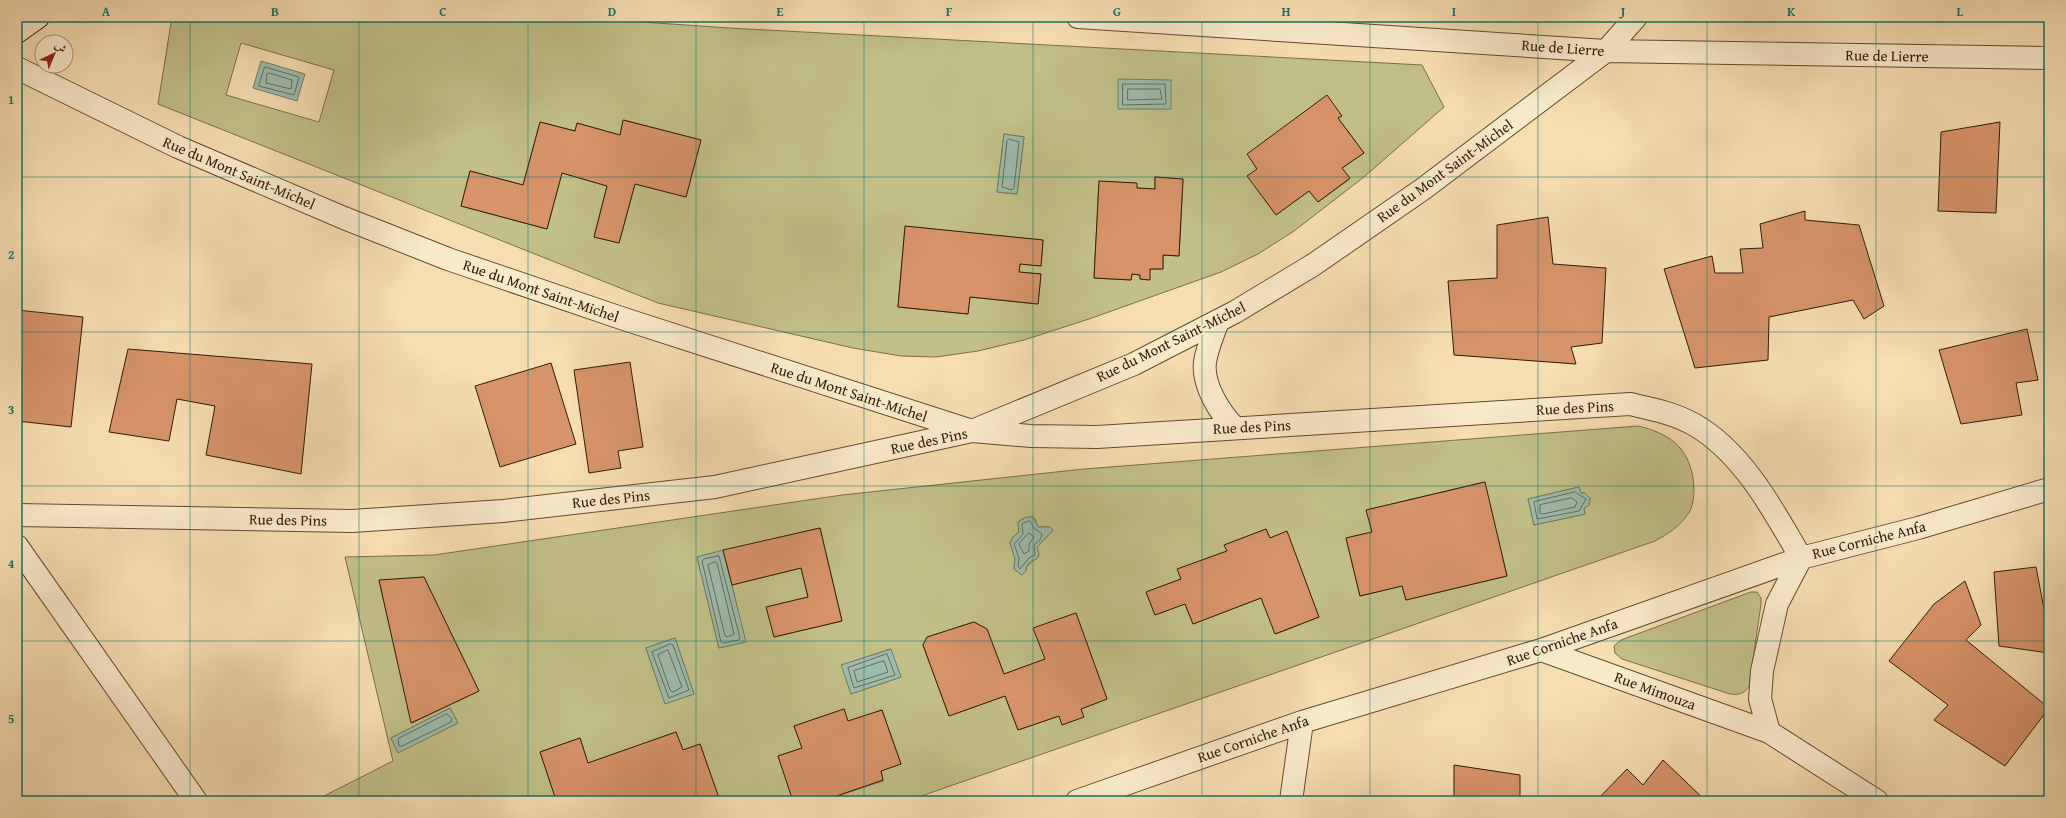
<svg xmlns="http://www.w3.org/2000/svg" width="2066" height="818" font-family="'Gentium Book Plus',Amiri,serif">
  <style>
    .green { fill: #c2c088; stroke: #7a6e46; fill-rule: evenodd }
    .water { fill: #9dbcac; stroke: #727c69 }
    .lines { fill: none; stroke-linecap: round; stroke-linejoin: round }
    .shore { stroke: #676c58; stroke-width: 1 }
    .building { fill: #d89469; stroke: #311b04 }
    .minor-casing { stroke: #624c2f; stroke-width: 24 }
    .secondary-casing { stroke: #311b04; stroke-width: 24 }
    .minor { stroke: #f9eacc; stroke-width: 22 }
    .secondary { stroke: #f9eacc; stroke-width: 22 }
    .grid { fill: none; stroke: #0f766e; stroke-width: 1; stroke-opacity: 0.55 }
    .labels { text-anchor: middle; stroke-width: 3; stroke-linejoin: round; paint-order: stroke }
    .street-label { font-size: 15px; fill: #311b04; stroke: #f9eacc }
    .neatline { fill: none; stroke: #0f766e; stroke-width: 1.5 }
    .grid-label { font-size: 13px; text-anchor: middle; font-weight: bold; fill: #0f766e }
  </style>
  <rect width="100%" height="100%" fill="#f6deb1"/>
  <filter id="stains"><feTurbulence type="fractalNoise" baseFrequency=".005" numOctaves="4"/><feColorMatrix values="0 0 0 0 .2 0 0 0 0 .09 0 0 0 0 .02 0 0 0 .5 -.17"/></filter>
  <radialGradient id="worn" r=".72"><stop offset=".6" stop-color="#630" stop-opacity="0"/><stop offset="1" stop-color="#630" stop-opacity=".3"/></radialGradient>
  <path class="green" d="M172,17H570L729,28L1422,65L1444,107L1364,177L1294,231L1258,254L1221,272L1089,319L1024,340L978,351L936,357L901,356L853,348L658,303L158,104ZM241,43L334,70L319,122L226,95ZM1341,116L1338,118L1364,153L1342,168L1350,179L1318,202L1309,191L1276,215L1248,176ZM624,120L701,140L686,197L635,184L619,243L594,237L607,186L562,173L547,229L461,206L470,171L523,185L540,122L575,131L577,123L620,135ZM1004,134L1024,137L1017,194L997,192ZM1155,177L1183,179L1179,256L1163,255V269H1150L1149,280L1140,279V275L1132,274L1131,280L1094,278L1099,182L1136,183L1137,188L1155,189ZM905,227L1043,240L1041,266L1020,264L1019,272L1041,274L1038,304L970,297L968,314L898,307Z
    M1638,426C1673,434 1692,451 1694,488C1694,496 1693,508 1688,514C1679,527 1669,533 1655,541L907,801H822L883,781L881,771L901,764L882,710L848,721L844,709L794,726L802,748L778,756L793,801H720L700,744L683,750L676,732L588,763L580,738L540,752L555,797L546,801H314L393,761L345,557L434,555L842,495L1084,469ZM1484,482L1507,576L1406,600L1402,586L1360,596L1346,538L1372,532L1367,510ZM1579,487L1581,493H1585L1590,498L1589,505L1584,508L1585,514L1534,525L1528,499ZM1031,517L1035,519L1038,527H1050L1053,530L1037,547L1039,556L1027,566L1026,571L1022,575L1014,569L1015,558L1010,543L1013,537L1019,532L1018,522L1022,519ZM820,528L842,621L774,637L767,607L808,597L801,568L732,585L745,642L719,648L697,557ZM1266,529L1270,538L1286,532L1319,617L1276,634L1261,598L1193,624L1185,604L1155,615L1146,592L1181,579L1178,569L1227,551L1225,545ZM424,577L479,691L412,723L379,581ZM1076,613L1107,699L1081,709L1083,717L1062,725L1059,716L1018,730L1005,696L949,716L923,645L928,637L974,622L987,629L1004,674L1045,659L1034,628ZM675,638L694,694L665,703L646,648ZM890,649L901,677L851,694L842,665ZM450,708L458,723L398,752L391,738Z
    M1751,592H1757L1761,598V604L1749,687C1743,694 1739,695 1730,694L1622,659L1615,653L1614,646L1621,640Z"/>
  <path class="water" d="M261,61L305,74L297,101L253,88Z
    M1118,79L1171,80V109H1118Z
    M1004,134L1024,137L1017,194L997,192Z
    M1579,487L1581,493H1585L1590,498L1589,505L1584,508L1585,514L1534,525L1528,499Z
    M1026,517H1033L1038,527H1050L1053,530L1037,547L1039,554L1037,559C1030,561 1026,564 1026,571L1022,575L1014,569L1015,559L1010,543L1013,537L1019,532L1018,522Z
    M723,550L746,642L719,648L697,557Z
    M675,638L694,694L665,704L646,648Z
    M891,649L901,677L851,694L841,665Z
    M450,708L458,723L398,753L391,738Z"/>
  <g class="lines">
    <path class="shore" d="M265,67L299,77L294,95L259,86Z
      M269,73L292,80L291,89L266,83L267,74Z
      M1123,84H1165L1166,104L1123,105Z
      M1128,89H1160L1162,99L1128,100Z
      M1009,139L1019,142L1014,188L1012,190L1002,187L1007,141Z
      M1575,492L1586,499L1579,511L1537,519L1534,502Z
      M1572,498L1577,502L1575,507L1543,514L1540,513V505Z
      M1030,521L1034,528L1042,534L1040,540L1034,545L1035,555L1029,558L1020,569L1018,566L1019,558L1014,544L1023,534L1022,524Z
      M1029,533L1034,537L1029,544V551L1024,554L1019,544Z
      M719,556L740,638L739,640L723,643L721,642L702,561L704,559Z
      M715,562L717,563L734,634L727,637L725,636L708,565Z
      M671,644L673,645L689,690L669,698L652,652Z
      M668,650L682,687L673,692L670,690L658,655Z
      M887,654L895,675L854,688L848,668Z
      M884,661L888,672L857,682L854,671Z
      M447,714L452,719L451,722L402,746H399L398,739Z"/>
  </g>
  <path class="building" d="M1327,95L1342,116L1338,118L1364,153L1342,168L1350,178L1318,202L1309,191L1276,215L1247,176L1257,169L1247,154Z
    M623,120L701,140L686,197L635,184L619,243L594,237L607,186L562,173L547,229L461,206L470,171L523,185L540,122L575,131L577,123L620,135Z
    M2000,122L1996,213L1938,211L1941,132Z
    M1155,177L1183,179L1179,256L1163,255V269H1150V280L1140,279V275L1132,274L1131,280L1094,278L1099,181L1137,183V188L1155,189Z
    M1805,211V220L1859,225L1884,306L1864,319L1853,300L1769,317L1768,360L1695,368L1664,269L1712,256L1715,273H1743L1740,249L1763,248L1760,224Z
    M1548,217L1553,264L1606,268L1602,343L1571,347L1576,364L1454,355L1448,281L1497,278V225Z
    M905,226L1043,240L1041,266L1020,264L1019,272L1041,274L1038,304L970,297L968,314L898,307Z
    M17,310L83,317L71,427L17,421Z
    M2027,329L2038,380L2016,383L2022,415L1961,424L1939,350Z
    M128,349L312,364L301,474L206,455L215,406L177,399L169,441L109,432Z
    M630,362L643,447L618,451L621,468L589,473L574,370Z
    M551,363L576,444L500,467L475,386Z
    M1485,482L1507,576L1406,600L1402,586L1360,596L1346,538L1372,532L1366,510Z
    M820,528L842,621L774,637L766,607L808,597L801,568L732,585L723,550Z
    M1266,529L1270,538L1287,531L1319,617L1275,634L1261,598L1193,624L1185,604L1155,615L1146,592L1181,579L1177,569L1227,551L1224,545Z
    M2036,567L2049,635V653L1999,646L1994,572Z
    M424,577L479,691L411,723L379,580Z
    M1965,581L1981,625L1966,640L2049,708L2005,766L1934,720L1948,705L1889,661L1934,604Z
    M1076,613L1107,699L1081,709L1084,717L1062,725L1059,716L1018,730L1005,696L949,716L923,645L927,637L974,622L987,629L1004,674L1045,659L1033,628Z
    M844,709L848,721L882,710L901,764L881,771L883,780L822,801H801V799L793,801L778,756L802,748L794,726Z
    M676,732L683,750L700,744L720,801H546L555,797L540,752L580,738L588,763Z
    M1663,760L1706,801H1596L1627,769L1643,785Z
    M1454,765L1520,775V801H1454Z"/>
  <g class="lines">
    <defs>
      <path id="minor" d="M1078,17L1606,51L2049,58
        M17,68L178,147L344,218L448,259L621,318L972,431L1134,364L1235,312L1313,265L1423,189L1606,51L1636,17
        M1218,321C1213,335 1207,348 1205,362C1202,385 1220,413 1235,428
        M17,515L352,521L503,511L715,487L972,431L1031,436L1097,437L1630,404C1652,409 1673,413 1693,424C1742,451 1774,511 1801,558L1777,604L1762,671L1760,699L1769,732
        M17,546L196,801
        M1541,650L1769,732L1877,801
        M1077,801L1302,722L1541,650L1801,558L1918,528L2049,489
        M1291,801L1302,722"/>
      <path id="secondary" d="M17,32L38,17"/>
    </defs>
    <use href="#minor" class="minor-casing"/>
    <use href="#secondary" class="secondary-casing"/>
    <use href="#minor" class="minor"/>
    <use href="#secondary" class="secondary"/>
  </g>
  <path class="grid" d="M190,17V801M359,17V801M528,17V801M696,17V801M864,17V801M1033,17V801M1202,17V801M1370,17V801M1538,17V801M1707,17V801M1876,17V801M17,177H2049M17,332H2049M17,486H2049M17,641H2049"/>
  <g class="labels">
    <g class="street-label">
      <text transform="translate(1563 48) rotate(4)" y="5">Rue de Lierre</text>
      <text transform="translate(1887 56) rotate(1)" y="5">Rue de Lierre</text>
      <text transform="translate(1445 171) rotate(-36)" y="5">Rue du Mont Saint-Michel</text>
      <text transform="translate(239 173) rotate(23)" y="5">Rue du Mont Saint-Michel</text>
      <text transform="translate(541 291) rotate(19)" y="5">Rue du Mont Saint-Michel</text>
      <text transform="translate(1171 342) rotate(-26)" y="5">Rue du Mont Saint-Michel</text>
      <text transform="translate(849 392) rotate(18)" y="5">Rue du Mont Saint-Michel</text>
      <text transform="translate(1575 408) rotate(-3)" y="5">Rue des Pins</text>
      <text transform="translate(1252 427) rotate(-3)" y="5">Rue des Pins</text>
      <text transform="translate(929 441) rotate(-12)" y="5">Rue des Pins</text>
      <text transform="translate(611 499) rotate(-6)" y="5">Rue des Pins</text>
      <text transform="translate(288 520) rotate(1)" y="5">Rue des Pins</text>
      <text transform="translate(1869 540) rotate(-14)" y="5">Rue Corniche Anfa</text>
      <text transform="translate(1562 642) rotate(-19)" y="5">Rue Corniche Anfa</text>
      <text transform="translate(1655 691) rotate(20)" y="5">Rue Mimouza</text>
      <text transform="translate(1253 739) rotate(-19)" y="5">Rue Corniche Anfa</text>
    </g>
  </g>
  <rect width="2066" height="818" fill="none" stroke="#f6deb1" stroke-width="44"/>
  <g transform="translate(54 54) rotate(44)"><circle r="19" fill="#f9eacc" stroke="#a9977c"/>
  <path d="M0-3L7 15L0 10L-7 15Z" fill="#8f2418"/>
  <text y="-6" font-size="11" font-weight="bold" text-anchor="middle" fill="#311b04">ش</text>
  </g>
  <rect x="22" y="22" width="2022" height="774" class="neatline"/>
  <g class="grid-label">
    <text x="106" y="16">A</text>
    <text x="275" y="16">B</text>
    <text x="443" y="16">C</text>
    <text x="612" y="16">D</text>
    <text x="780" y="16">E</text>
    <text x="949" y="16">F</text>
    <text x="1117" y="16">G</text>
    <text x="1286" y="16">H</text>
    <text x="1454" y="16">I</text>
    <text x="1623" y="16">J</text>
    <text x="1791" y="16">K</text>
    <text x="1960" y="16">L</text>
    <text x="11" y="104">1</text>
    <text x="11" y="259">2</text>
    <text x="11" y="414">3</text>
    <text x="11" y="568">4</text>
    <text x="11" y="723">5</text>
  </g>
  <rect width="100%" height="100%" filter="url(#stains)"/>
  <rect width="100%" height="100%" fill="url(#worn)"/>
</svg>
